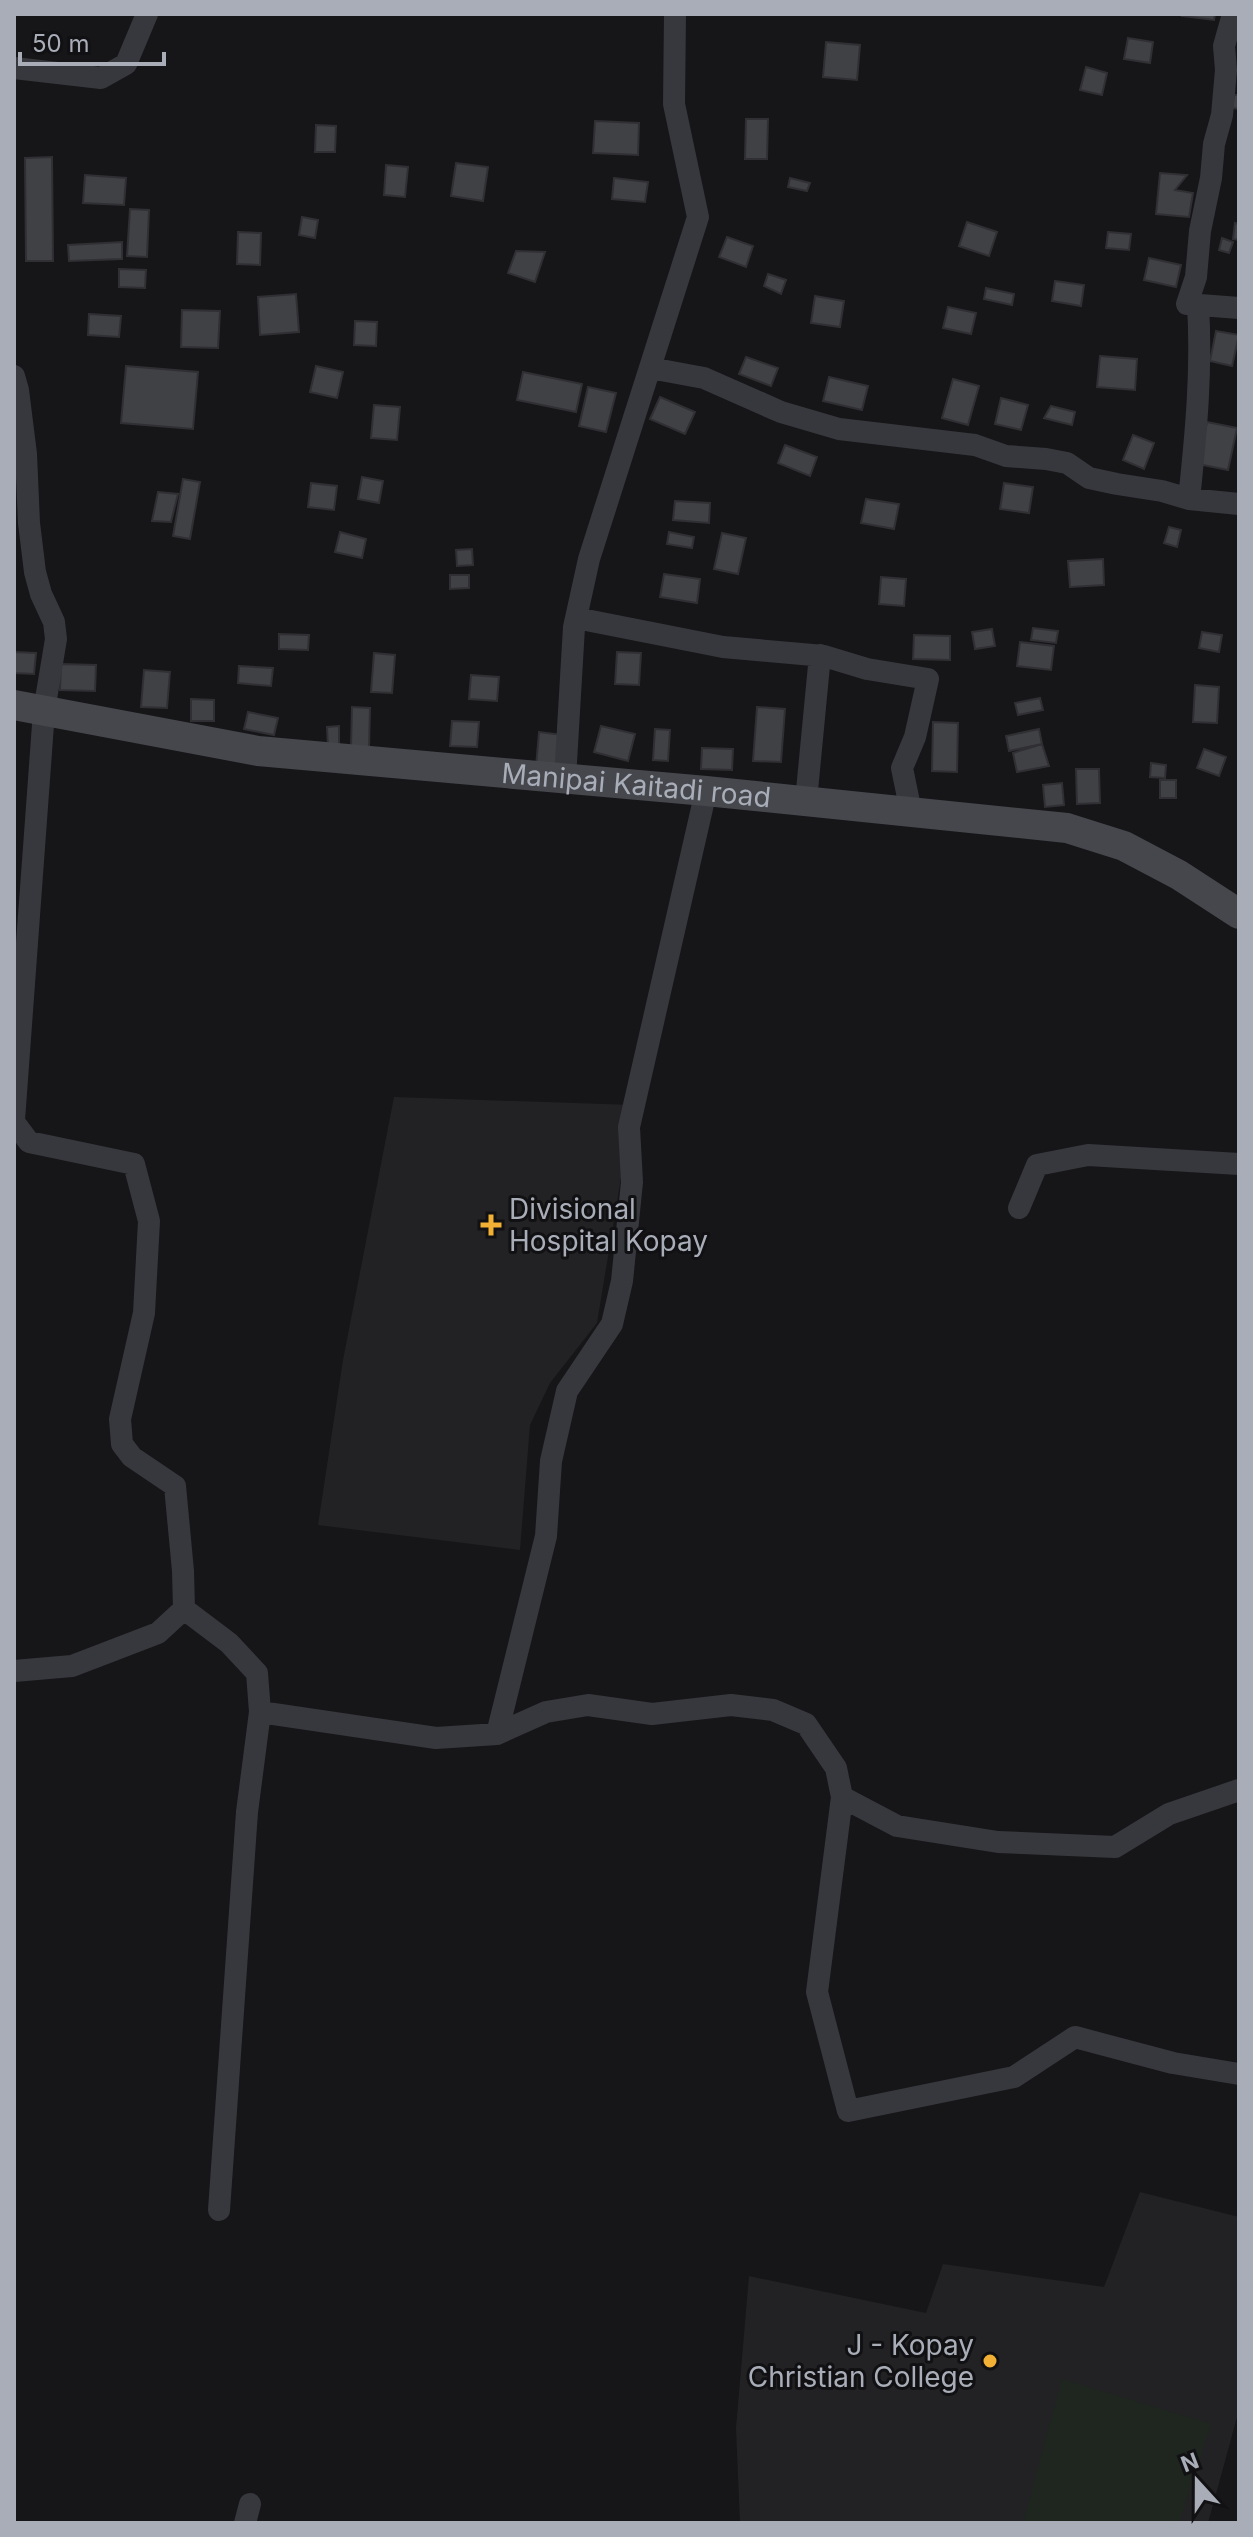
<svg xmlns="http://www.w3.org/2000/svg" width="1253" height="2537" font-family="Inter,sans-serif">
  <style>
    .built { fill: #222225 }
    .green { fill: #1e261f }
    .building { fill: #404145; stroke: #303034; stroke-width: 2 }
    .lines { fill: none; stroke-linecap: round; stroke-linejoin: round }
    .street { stroke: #37383d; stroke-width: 22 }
    .secondary { stroke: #45474d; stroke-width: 30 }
    .poi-dot { fill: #f2b134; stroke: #111113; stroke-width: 3 }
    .labels { text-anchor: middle; stroke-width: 6; stroke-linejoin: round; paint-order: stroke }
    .street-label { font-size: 28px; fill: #a8adb8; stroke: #111113 }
    .poi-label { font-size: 28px; fill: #a8adb8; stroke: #111113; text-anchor: start }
  </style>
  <rect width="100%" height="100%" fill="#161618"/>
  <path class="built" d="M394,1097L633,1105L597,1323L550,1383L530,1425L520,1550L318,1525L343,1360Z
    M1140,2192L1239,2217V2410L1208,2523H740L736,2428L749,2276L926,2313L943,2264L1104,2287Z"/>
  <path class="green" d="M1062,2379L1211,2424L1179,2523H1023Z"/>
  <path class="building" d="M1183,14H1215L1214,20L1182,16Z
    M1128,38L1153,42L1150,63L1124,59Z
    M826,42L860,45L857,80L823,77Z
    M1086,67L1107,73L1102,95L1080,90Z
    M1234,95H1239V109L1232,108Z
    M746,119H768L767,159H745Z
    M595,121L639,123L638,155L593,153Z
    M316,125L336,126L335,152H315Z
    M52,157L53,261H26L25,158Z
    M456,163L488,167L483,201L451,196Z
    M386,165L408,167L405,197L384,195Z
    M1160,173L1187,175L1175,190L1193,193L1189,217L1156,214Z
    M85,175L126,178L124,205L83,203Z
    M614,178L648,182L645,202L612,199Z
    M790,178L810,183L807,191L788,187Z
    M130,209L149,210L147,257L127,256Z
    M302,217L318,220L315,238L299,235Z
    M967,222L997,232L989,256L959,246Z
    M1235,223L1239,224V240L1233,239Z
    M238,232L261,233L260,265L237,264Z
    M1108,232L1131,234L1129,250L1106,248Z
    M727,237L753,246L746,267L719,257Z
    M1222,238L1233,242L1229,253L1219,250Z
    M122,242V259L69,261L68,245Z
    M516,251L545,252L535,282L508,273Z
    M1149,258L1181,265L1176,287L1144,280Z
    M119,269L146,270L145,288L119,287Z
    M768,274L786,280L781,294L764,286Z
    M1055,281L1084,285L1081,306L1052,301Z
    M986,288L1014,294L1012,305L984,299Z
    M296,294L299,332L260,335L258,297Z
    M815,296L844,301L840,327L811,323Z
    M948,307L976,313L971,334L943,328Z
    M182,310L220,311L218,348L181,347Z
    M89,314L121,316L119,337L88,335Z
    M355,321L377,322L376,346L354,345Z
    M1216,331L1239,335L1232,366L1210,361Z
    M1100,356L1137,359L1135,390L1097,387Z
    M746,357L778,368L771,386L739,374Z
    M126,366L198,372L193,429L121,423Z
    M316,366L343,372L337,398L310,392Z
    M523,372L582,384L576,412L517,400Z
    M829,377L868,386L862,410L823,401Z
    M953,379L979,386L968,425L942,418Z
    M588,387L616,393L606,432L579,426Z
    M660,397L695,412L685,434L650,419Z
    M1001,398L1028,405L1021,430L995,424Z
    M374,405L400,407L397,440L371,438Z
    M1051,406L1075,412L1072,425L1044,418Z
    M1207,422L1237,428L1228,470L1198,464Z
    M1133,435L1154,443L1144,469L1123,460Z
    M785,445L817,457L810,476L778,463Z
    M362,477L383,481L379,503L358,499Z
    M183,479L200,482L190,539L173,536Z
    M311,483L337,486L334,510L308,507Z
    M1004,483L1033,487L1029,513L1000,509Z
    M158,492L178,494L171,522L152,521Z
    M866,499L899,504L894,529L861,523Z
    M675,501L710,503L709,523L673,520Z
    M1169,527L1181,530L1177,547L1164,543Z
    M340,532L366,539L362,558L335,552Z
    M669,532L694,537L692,548L667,544Z
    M722,533L746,538L738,574L714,569Z
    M472,549L473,565L457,566L456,550Z
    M1103,559L1104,585L1070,587L1068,561Z
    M664,574L700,579L697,603L660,597Z
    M450,575H469V588L450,589Z
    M881,577L906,579L904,606L879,604Z
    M1033,628L1058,631L1056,643L1031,640Z
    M992,629L995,646L975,649L972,632Z
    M1202,632L1222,635L1219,652L1199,648Z
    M279,634L309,635L308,650L279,649Z
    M914,635L950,636V660L913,659Z
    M1020,642L1054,646L1051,670L1017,666Z
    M14,652L36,653L34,674L14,673Z
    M617,652L641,653L639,685L615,684Z
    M374,653L395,655L392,693L371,692Z
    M61,664L96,665L95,691L60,690Z
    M239,666L273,668L271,686L238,683Z
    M144,670L170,672L167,708L141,707Z
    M471,675L499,677L497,701L469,699Z
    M1195,685L1219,687L1217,723L1193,722Z
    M1040,698L1043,710L1018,715L1015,703Z
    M191,699L214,700V721H191Z
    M352,707L370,708L369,749L351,748Z
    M757,707L785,709L781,762L753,761Z
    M248,712L278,718L274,735L244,729Z
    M452,721L479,722L477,747L450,746Z
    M933,722L958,723L957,772L932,771Z
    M339,726V746L328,747L327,727Z
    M601,726L635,734L628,761L594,752Z
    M655,729L670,730L668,761L653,760Z
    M1039,729L1042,744L1009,751L1006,736Z
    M539,732L563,735L559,769L536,767Z
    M1042,744L1049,766L1017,772L1013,753Z
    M702,748L733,749L732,770L701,769Z
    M1204,749L1226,757L1219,776L1197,768Z
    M1151,763L1166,765L1165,778L1150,777Z
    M1076,769H1099L1100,803L1077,804Z
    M1160,780H1176V798H1160Z
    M1062,783L1064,805L1045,807L1043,785Z"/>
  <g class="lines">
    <path class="street" d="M1233,14L1224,46L1226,70L1222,115L1214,144L1211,178L1200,231L1196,277L1187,304L1239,308
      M14,68L101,78L126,64L147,14
      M650,368L704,378L781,412L839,429L975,445L1006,456L1046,459L1067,463L1089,478L1117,484L1162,491L1189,499L1239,504
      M14,376L18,390L26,454L29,523L35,572L41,594L54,622L56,639L44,711L14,1120
      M1189,499C1196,434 1202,370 1198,305
      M576,618L723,647L824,656L867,669L928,679L915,737L902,768L911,812
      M565,779L574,627L589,559L698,217L674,104L675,14
      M806,801L820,655
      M14,1122L29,1142L134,1164L149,1221L144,1313L120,1419L122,1444L132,1457L175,1486L183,1571L184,1609L158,1633L72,1666L14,1671
      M1019,1208L1037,1165L1088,1155L1239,1164
      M184,1609L229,1643L257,1673L260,1712L247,1812L219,2210
      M260,1712L436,1738L497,1734L546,1712L588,1705L652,1714L731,1705L773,1710L806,1724L836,1768L842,1797L897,1826L998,1842L1115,1847L1169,1814L1239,1790
      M497,1734L546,1536L551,1461L567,1391L612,1324L622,1281L632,1182L629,1127L706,791
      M842,1797L817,1992L848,2111L1014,2077L1075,2037L1173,2063L1239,2074
      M245,2523L250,2504"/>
    <path class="secondary" id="s1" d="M14,705L258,751L706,791L1067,828L1124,846L1179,875L1239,914"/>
  </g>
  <g class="poi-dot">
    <path d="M487 1213h8v8h8v8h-8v8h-8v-8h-8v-8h8z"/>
    <circle cx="990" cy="2361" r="8"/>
  </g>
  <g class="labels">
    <g class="street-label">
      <text dy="10" stroke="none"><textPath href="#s1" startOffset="628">Manipai Kaitadi road</textPath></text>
    </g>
    <g class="poi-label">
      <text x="509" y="1219">Divisional<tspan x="509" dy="32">Hospital Kopay</tspan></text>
      <text x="974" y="2355" text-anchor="end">J - Kopay<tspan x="974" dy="32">Christian College</tspan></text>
    </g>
  </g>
  <rect width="1253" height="2537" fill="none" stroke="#a8adb8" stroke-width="32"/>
  <g transform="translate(1197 2481) rotate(339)" stroke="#111113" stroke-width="6" paint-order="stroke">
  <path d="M0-6L14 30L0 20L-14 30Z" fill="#a8adb8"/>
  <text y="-12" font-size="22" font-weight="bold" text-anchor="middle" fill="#a8adb8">N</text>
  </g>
  <path d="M20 52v12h144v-12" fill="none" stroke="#a8adb8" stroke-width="4"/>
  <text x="32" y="52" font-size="24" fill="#a8adb8" stroke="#111113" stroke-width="6" paint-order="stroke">50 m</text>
</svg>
